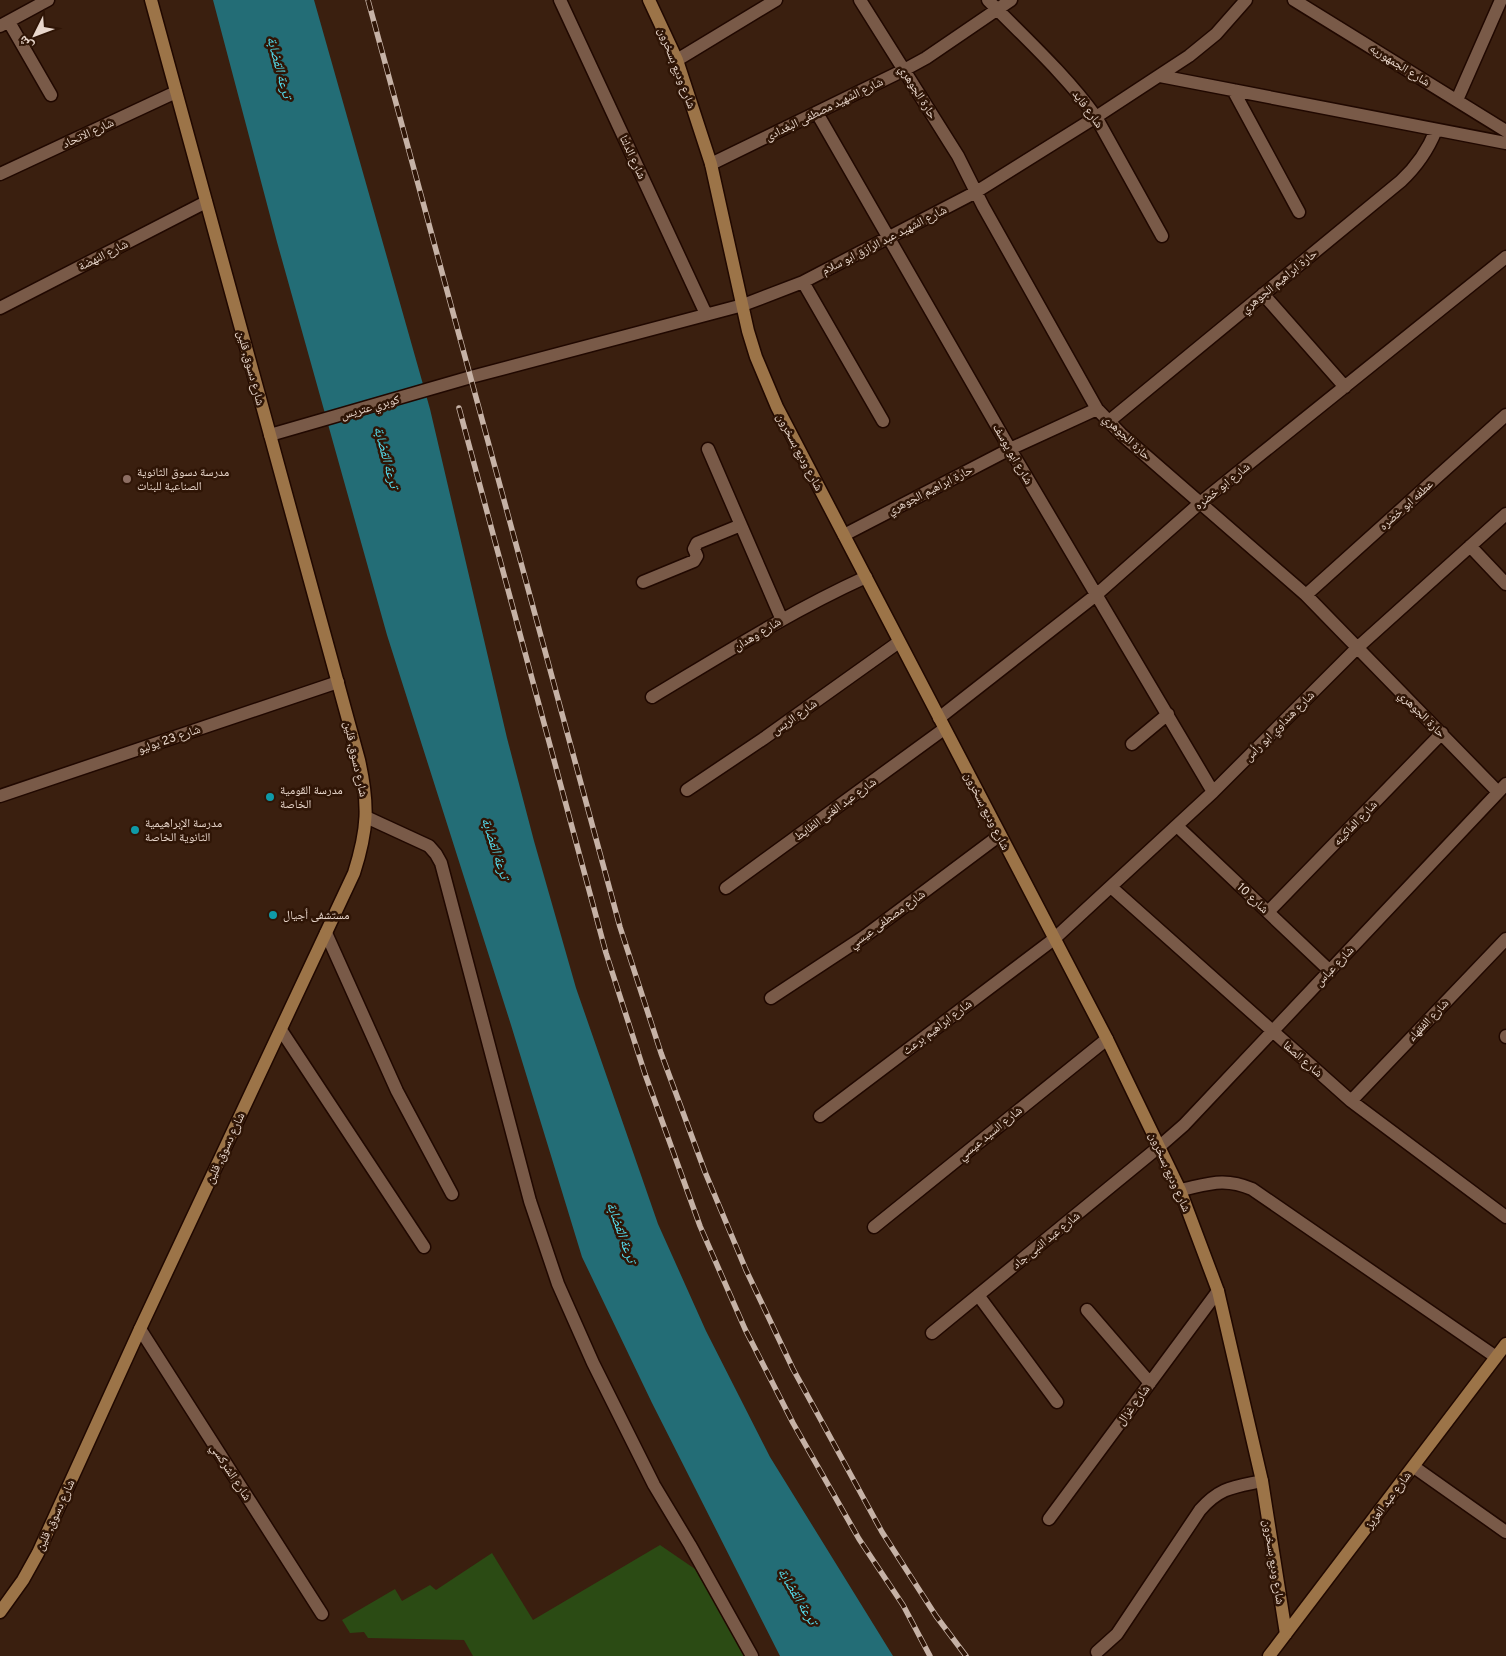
<svg xmlns="http://www.w3.org/2000/svg" width="1506" height="1656" font-family="Overpass,'Noto Naskh Arabic',sans-serif">
  <style>
    .green { fill: #2b4b14 }
    .water { fill: #236d76 }
    .lines { fill: none; stroke-linecap: round; stroke-linejoin: round }
    .street-casing { stroke: #200800; stroke-width: 15 }
    .secondary-casing { stroke: #200800; stroke-width: 15 }
    .street { stroke: #795a48; stroke-width: 12 }
    .secondary { stroke: #9c7448; stroke-width: 12 }
    .rail-casing { stroke: #c6b2a6; stroke-width: 5.5 }
    .rail { stroke: #2f1506; stroke-width: 4; stroke-dasharray: 11; stroke-linecap: butt }
    .education-dot { fill: #8d6e63; stroke: #2f1506; stroke-width: 2 }
    .culture-dot { fill: #0f9aa8; stroke: #2f1506; stroke-width: 2 }
    .labels { text-anchor: middle; stroke-width: 5; stroke-linejoin: round; paint-order: stroke }
    .street-label { font-size: 12px; fill: #e9d7cc; stroke: #2f1506 }
    .poi-label { font-size: 12px; fill: #e9d7cc; stroke: #2f1506; text-anchor: start }
    .water-label { font-size: 14px; font-style: italic; fill: #54dff0; stroke: #2f1506 }
  </style>
  <rect width="100%" height="100%" fill="#3a1f0f"/>
  <path class="green" d="M660,1545L695,1569L746,1656H473L464,1640L368,1638L364,1632L350,1633L342,1620L395,1589L402,1601L430,1585L436,1590L492,1553L533,1620Z"/>
  <path class="water" d="M213,0H314L430,409L507,738L534,841L576,988L658,1224L706,1331L770,1457L893,1656H780L652,1403L582,1257L511,1025L387,635L277,242Z"/>
  <g class="lines">
    <defs>
      <path id="street" d="M560,0L706,314
        M860,0L958,156L983,206L1097,409L1121,434L1306,595L1498,792
        M988,0C1025,38 1065,74 1096,117L1162,236
        M1294,0L1506,131
        M9,22L51,95
        M0,26L48,0
        M677,60L776,0
        M1160,76L1506,143
        M1233,90L1299,212
        M1457,100L1501,0
        M817,113L1010,449L1213,792
        M711,164L904,70L926,58L1011,0
        M0,174L176,92
        M803,282L883,421
        M1263,294L1345,387
        M0,308L206,202
        M1108,422L1401,181C1417,166 1428,150 1436,130
        M270,435L471,377L743,305L803,282L976,192L1096,117L1189,56L1216,34L1246,0
        M708,449L782,620
        M844,535L1010,449L1097,409
        M1470,546L1506,584
        M643,582L694,561L697,556L694,549L697,543L741,525
        M1306,595L1506,415
        M652,697C722,655 791,611 866,577
        M939,718L1096,595L1200,503L1506,257
        M1132,744L1168,714
        M687,790L763,739L899,642
        M0,796L338,682
        M366,817L429,846L436,854L441,863L530,1201L558,1284L593,1363L654,1485L690,1545L752,1656
        M1177,826L1330,971
        M1111,887L1351,1101L1506,1217
        M726,888L944,729
        M1268,912L1442,733
        M326,933L397,1091L452,1194
        M771,998L865,936L1000,835
        M281,1030L424,1247
        M1506,1036V1037
        M1351,1101L1506,939
        M820,1116L1054,939L1213,792L1357,648L1506,514
        M1180,1190C1209,1184 1224,1177 1252,1189L1496,1357
        M874,1227L1107,1039
        M978,1295L1057,1402
        M1087,1310L1150,1383
        M140,1329L322,1614
        M932,1333L1160,1146L1184,1125L1506,784
        M1414,1467L1506,1532
        M1049,1519L1218,1291
        M1097,1652L1117,1634L1200,1510C1220,1487 1234,1487 1262,1481"/>
      <path id="secondary" d="M649,0L677,60L711,164L748,331L756,357L777,407L1107,1039L1180,1190L1218,1291L1262,1481L1286,1634
        M0,1612L23,1580L38,1553L140,1329L354,873C368,829 369,805 359,760L151,0
        M1269,1656L1506,1344"/>
    </defs>
    <use href="#street" class="street-casing"/>
    <use href="#secondary" class="secondary-casing"/>
    <use href="#street" class="street"/>
    <use href="#secondary" class="secondary"/>
    <defs>
      <path id="rail" d="M368,0L620,927L661,1053L705,1172L746,1270L793,1369L882,1532L936,1616L966,1656
        M459,408L606,953L645,1074L700,1226L745,1329L793,1423L859,1539L903,1605L930,1656"/>
    </defs>
    <use href="#rail" class="rail-casing"/>
    <use href="#rail" class="rail"/>
  </g>
  <circle class="education-dot" cx="127" cy="479" r="5"/>
  <g class="culture-dot">
    <circle cx="270" cy="797" r="5"/>
    <circle cx="135" cy="830" r="5"/>
    <circle cx="273" cy="915" r="5"/>
  </g>
  <g class="labels">
    <g class="street-label">
      <text transform="translate(1400 65) rotate(32)" y="4">شارع الجمهوريه</text>
      <text transform="translate(677 68) rotate(69)" y="4">شارع وديع بسخرون</text>
      <text transform="translate(918 92) rotate(58)" y="4">حارة الجوهري</text>
      <text transform="translate(824 109) rotate(-26)" y="4">شارع الشهيد مصطفى البغدادى</text>
      <text transform="translate(1088 109) rotate(54)" y="4">شارع فايد</text>
      <text transform="translate(88 133) rotate(-25)" y="4">شارع الاتحاد</text>
      <text transform="translate(633 157) rotate(65)" y="4">شارع الدلتا</text>
      <text transform="translate(884 240) rotate(-27)" y="4">شارع الشهيد عبد الرازق ابو سلام</text>
      <text transform="translate(103 255) rotate(-27)" y="4">شارع النهضة</text>
      <text transform="translate(1279 281) rotate(-39)" y="4">حارة ابراهيم الجوهري</text>
      <text transform="translate(251 368) rotate(75)" y="4">شارع دسوق, قلين</text>
      <text transform="translate(370 407) rotate(-16)" y="4">كوبري عتريس</text>
      <text transform="translate(1127 437) rotate(43)" y="4">حارة الجوهري</text>
      <text transform="translate(800 452) rotate(62)" y="4">شارع وديع بسخرون</text>
      <text transform="translate(1013 454) rotate(60)" y="4">شارع ابو يوسف</text>
      <text transform="translate(1222 486) rotate(-39)" y="4">شارع ابو خضره</text>
      <text transform="translate(930 490) rotate(-27)" y="4">حارة ابراهيم الجوهري</text>
      <text transform="translate(1406 505) rotate(-42)" y="4">عطفه ابو خضره</text>
      <text transform="translate(757 634) rotate(-31)" y="4">شارع وهدان</text>
      <text transform="translate(1422 714) rotate(45)" y="4">حارة الجوهري</text>
      <text transform="translate(794 717) rotate(-35)" y="4">شارع الريس</text>
      <text transform="translate(1279 726) rotate(-45)" y="4">شارع هنداوي ابو رأس</text>
      <text transform="translate(169 739) rotate(-19)" y="4">شارع 23 يوليو</text>
      <text transform="translate(356 759) rotate(78)" y="4">شارع دسوق, قلين</text>
      <text transform="translate(835 809) rotate(-36)" y="4">شارع عبد الغنى الظايط</text>
      <text transform="translate(987 811) rotate(63)" y="4">شارع وديع بسخرون</text>
      <text transform="translate(1355 823) rotate(-46)" y="4">شارع الماكينه</text>
      <text transform="translate(1253 898) rotate(43)" y="4">شارع 10</text>
      <text transform="translate(887 919) rotate(-36)" y="4">شارع مصطفى عيسي</text>
      <text transform="translate(1334 966) rotate(-46)" y="4">شارع عباس</text>
      <text transform="translate(1428 1020) rotate(-46)" y="4">شارع الفقهاء</text>
      <text transform="translate(937 1027) rotate(-37)" y="4">شارع ابراهيم برعث</text>
      <text transform="translate(1303 1059) rotate(41)" y="4">شارع الصفا</text>
      <text transform="translate(990 1133) rotate(-39)" y="4">شارع السيد عيسي</text>
      <text transform="translate(225 1148) rotate(-65)" y="4">شارع دسوق, قلين</text>
      <text transform="translate(1170 1172) rotate(66)" y="4">شارع وديع بسخرون</text>
      <text transform="translate(1046 1240) rotate(-39)" y="4">شارع عبد النبى جاد</text>
      <text transform="translate(1133 1405) rotate(-53)" y="4">شارع غزال</text>
      <text transform="translate(231 1472) rotate(57)" y="4">شارع الشركسي</text>
      <text transform="translate(1388 1500) rotate(-53)" y="4">شارع عبد العزيز</text>
      <text transform="translate(55 1515) rotate(-65)" y="4">شارع دسوق, قلين</text>
      <text transform="translate(1274 1562) rotate(81)" y="4">شارع وديع بسخرون</text>
    </g>
    <g class="poi-label">
      <text x="137" y="476">مدرسة دسوق الثانوية<tspan x="137" dy="14">الصناعية للبنات</tspan></text>
      <text x="280" y="794">مدرسة القومية<tspan x="280" dy="14">الخاصة</tspan></text>
      <text x="145" y="827">مدرسة الإبراهيمية<tspan x="145" dy="14">الثانوية الخاصة</tspan></text>
      <text x="283" y="919">مستشفى أجيال</text>
    </g>
    <g class="water-label">
      <text transform="translate(280 67) rotate(75)" y="5">ترعة القضابة</text>
      <text transform="translate(387 457) rotate(75)" y="5">ترعة القضابة</text>
      <text transform="translate(496 848) rotate(72)" y="5">ترعة القضابة</text>
      <text transform="translate(622 1232) rotate(70)" y="5">ترعة القضابة</text>
      <text transform="translate(798 1596) rotate(59)" y="5">ترعة القضابة</text>
    </g>
  </g>
  <g transform="translate(35 35) rotate(228)" stroke="#2f1506" stroke-width="4" paint-order="stroke">
  <path d="M0-4L9 19L0 12L-9 19Z" fill="#e9d7cc"/>
  <text y="-8" font-size="14" font-weight="bold" text-anchor="middle" fill="#e9d7cc">ش</text>
  </g>
</svg>
